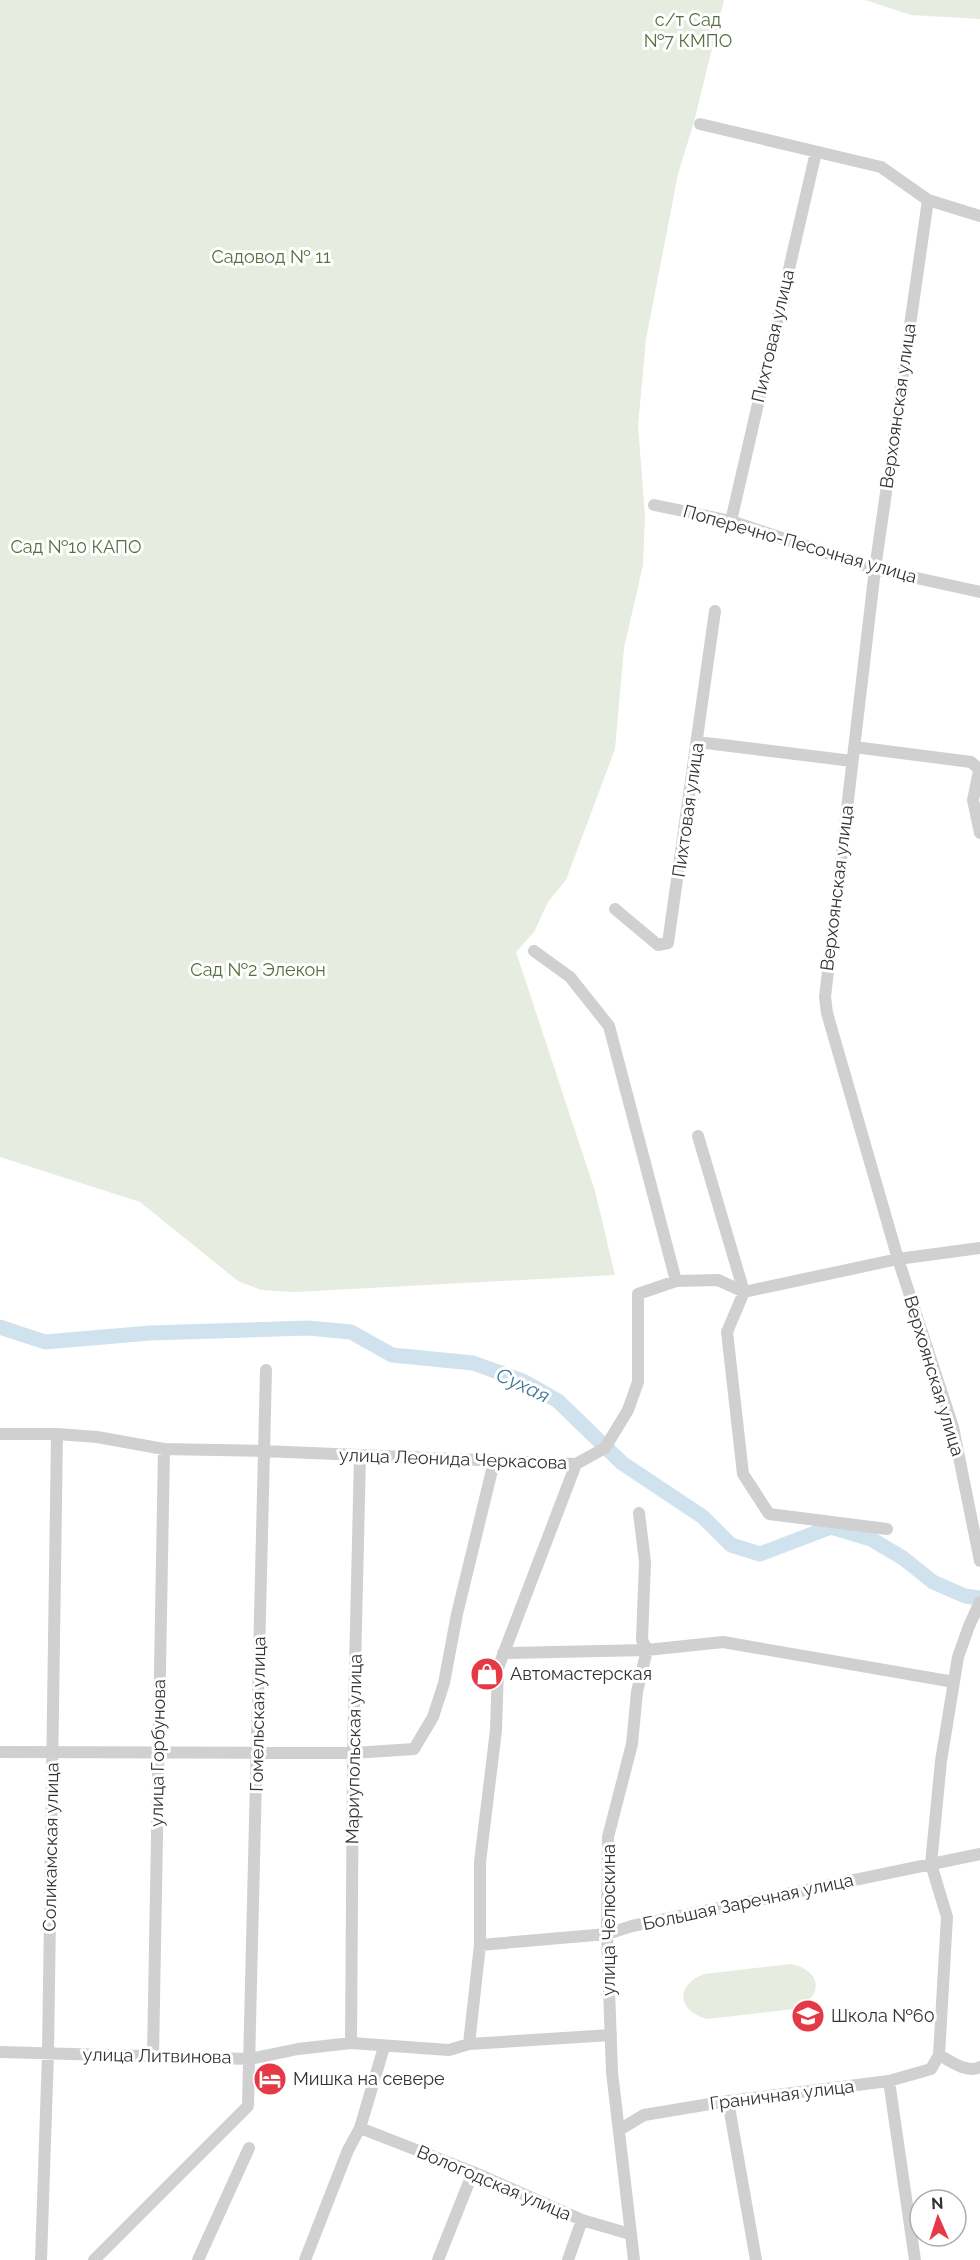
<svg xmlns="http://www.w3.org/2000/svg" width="980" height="2260" font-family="Raleway,sans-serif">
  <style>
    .green { fill: #e6ecdf }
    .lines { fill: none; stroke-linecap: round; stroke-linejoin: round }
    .river { stroke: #cfe2ee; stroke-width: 15 }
    .minor { stroke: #d0d0d0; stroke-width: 12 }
    .labels { text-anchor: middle; stroke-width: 6; stroke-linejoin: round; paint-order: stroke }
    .park-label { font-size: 18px; fill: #56703f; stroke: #fff }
    .street-label { font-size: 18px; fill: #333; stroke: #fff }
    .poi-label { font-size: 18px; fill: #333; stroke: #fff; text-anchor: start }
    .water-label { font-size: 20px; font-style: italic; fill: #3f7597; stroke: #fff }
  </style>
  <rect width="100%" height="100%" fill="#fff"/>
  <path class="green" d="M0,0H724L694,122L678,174L646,339L638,426L645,516L643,565L624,648L615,749L566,880L548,902L534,932L516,952L595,1191L615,1275L295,1292L261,1290L238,1281L140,1202L0,1157Z
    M865,0H980V19L911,15Z
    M791,1964C823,1971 824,1997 794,2009L707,2019C677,2011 675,1985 704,1974Z"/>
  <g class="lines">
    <path class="river" d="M0,1327L45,1342L150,1333L308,1328L351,1332L392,1355L473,1363L523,1381L558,1401L622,1463L703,1517L731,1545L760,1554L831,1527L871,1539L903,1558L933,1582L965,1596L980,1598"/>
    <path class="minor" d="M700,124L881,167L928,200L980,216
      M928,200L875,569L825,997L827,1013L898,1259L953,1427L980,1561
      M654,505L731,521L875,569L980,592
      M731,521L816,152
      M698,742L852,761
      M854,747L971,762L980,770
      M979,771L973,800L980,833
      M615,909L658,945L668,943L715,611
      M534,951L570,977L609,1026L676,1281
      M698,1136L744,1292L727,1332L743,1474L769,1514L887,1529
      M0,1434H57L97,1437L164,1449L263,1451L576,1464L605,1448L628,1410L638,1382V1294L676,1281L718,1280L744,1292L898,1259L980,1248
      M503,1653L647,1650L723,1642L954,1682
      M0,1752L353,1753L414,1749L433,1717L444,1683L457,1614L494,1462
      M480,1945L607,1934L632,1926L980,1854
      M351,2043L353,1753L360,1456
      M469,2044L480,1945V1862L496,1730L498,1668L576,1464
      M0,2052L250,2059L298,2049L351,2043L449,2050L469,2044L611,2035
      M939,2055C951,2061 967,2074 980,2067
      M153,2057L164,1449
      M889,2081L915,2260
      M728,2101L756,2260
      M360,2128L473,2172L582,2220L630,2234
      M619,2130L644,2115L728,2101L889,2081L931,2069L939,2055L947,1917L931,1864L941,1761L958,1657L969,1626L980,1602
      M41,2260L48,2053L57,1434
      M94,2260L248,2106L266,1370
      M198,2260L249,2148
      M305,2260L348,2150L360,2128L384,2047
      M438,2260L473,2172
      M568,2260L582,2220
      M634,2260L612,2072L607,1934L608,1837L632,1744L637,1692L647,1650L642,1640L645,1562L639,1513"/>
  </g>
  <defs>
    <symbol id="shop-disc" viewBox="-11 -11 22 22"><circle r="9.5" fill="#e63946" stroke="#fff"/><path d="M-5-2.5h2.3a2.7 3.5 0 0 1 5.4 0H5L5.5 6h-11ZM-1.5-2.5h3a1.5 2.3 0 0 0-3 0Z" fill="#fff"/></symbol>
    <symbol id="school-disc" viewBox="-11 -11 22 22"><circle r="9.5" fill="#e63946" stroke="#fff"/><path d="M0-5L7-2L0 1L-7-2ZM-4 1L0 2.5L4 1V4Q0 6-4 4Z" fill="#fff"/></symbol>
    <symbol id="hotel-disc" viewBox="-11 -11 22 22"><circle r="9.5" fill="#e63946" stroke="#fff"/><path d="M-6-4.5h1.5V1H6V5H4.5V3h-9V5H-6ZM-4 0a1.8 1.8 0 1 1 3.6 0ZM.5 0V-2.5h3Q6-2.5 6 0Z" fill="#fff"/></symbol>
  </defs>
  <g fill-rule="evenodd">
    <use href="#shop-disc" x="468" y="1655" width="38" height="38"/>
    <use href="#school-disc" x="789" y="1997" width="38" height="38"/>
    <use href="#hotel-disc" x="251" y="2060" width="38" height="38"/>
  </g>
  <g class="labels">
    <g class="park-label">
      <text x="688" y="26">с/т Сад<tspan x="688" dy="21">№7 КМПО</tspan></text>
      <text x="271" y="263">Садовод № 11</text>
      <text x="76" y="553">Сад №10 КАПО</text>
      <text x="258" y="976">Сад №2 Элекон</text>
    </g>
    <g class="street-label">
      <text transform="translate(773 336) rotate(-77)" y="6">Пихтовая улица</text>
      <text transform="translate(898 406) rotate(-82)" y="6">Верхоянская улица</text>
      <text transform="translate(800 544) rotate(16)" y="6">Поперечно-Песочная улица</text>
      <text transform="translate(688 810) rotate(-82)" y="6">Пихтовая улица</text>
      <text transform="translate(837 888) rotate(-83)" y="6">Верхоянская улица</text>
      <text transform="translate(934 1376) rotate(73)" y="6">Верхоянская улица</text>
      <text transform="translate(453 1459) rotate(2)" y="6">улица Леонида Черкасова</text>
      <text transform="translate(258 1714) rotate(-89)" y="6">Гомельская улица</text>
      <text transform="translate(354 1749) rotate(-89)" y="6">Мариупольская улица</text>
      <text transform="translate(158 1753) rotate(-89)" y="6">улица Горбунова</text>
      <text transform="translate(51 1847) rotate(-89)" y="6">Соликамская улица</text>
      <text transform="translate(748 1902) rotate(-12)" y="6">Большая Заречная улица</text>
      <text transform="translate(609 1920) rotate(-90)" y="6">улица Челюскина</text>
      <text transform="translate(157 2056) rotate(1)" y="6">улица Литвинова</text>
      <text transform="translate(782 2095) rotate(-7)" y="6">Граничная улица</text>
      <text transform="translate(494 2183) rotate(23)" y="6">Вологодская улица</text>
    </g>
    <g class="poi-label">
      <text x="510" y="1680">Автомастерская</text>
      <text x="831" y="2022">Школа №60</text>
      <text x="293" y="2085">Мишка на севере</text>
    </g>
    <g class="water-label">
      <text transform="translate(523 1385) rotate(25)" y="7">Сухая</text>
    </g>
  </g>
  <g transform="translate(938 2218) rotate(357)"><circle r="28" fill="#ffffff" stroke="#adadad" stroke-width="1.5"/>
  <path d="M0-4.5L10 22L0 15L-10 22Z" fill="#e63946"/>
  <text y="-9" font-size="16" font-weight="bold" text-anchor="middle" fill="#333333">N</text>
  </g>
</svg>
